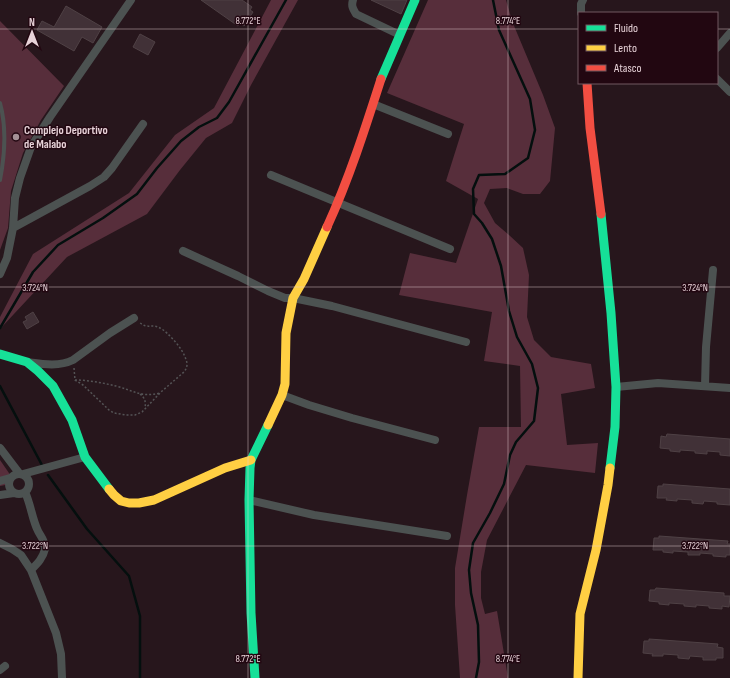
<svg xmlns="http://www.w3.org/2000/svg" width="730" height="678" font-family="'Sofia Sans Condensed',sans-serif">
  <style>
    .green { fill: #572e3b }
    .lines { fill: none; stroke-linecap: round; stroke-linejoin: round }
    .stream { stroke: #040f0e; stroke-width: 2.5 }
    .building { fill: #413137; stroke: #4f4145 }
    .path { stroke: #545355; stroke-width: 1.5; stroke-dasharray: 2 2; stroke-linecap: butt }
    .lane { stroke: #4c5251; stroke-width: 4 }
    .street { stroke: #4c5251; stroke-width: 8 }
    .fast { stroke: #16e098; stroke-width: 9 }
    .slow { stroke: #ffcf43; stroke-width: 9 }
    .jam { stroke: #f24e42; stroke-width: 9 }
    .ticks { fill: none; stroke: #e7d2d8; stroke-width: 1; stroke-opacity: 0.45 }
    .poi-dot { fill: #a49096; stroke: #220711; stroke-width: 1.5 }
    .labels { text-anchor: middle; stroke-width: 3; stroke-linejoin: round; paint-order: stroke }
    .poi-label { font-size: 12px; font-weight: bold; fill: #e7d2d8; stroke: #220711; text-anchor: start }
    .ticks-label { font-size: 10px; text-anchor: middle; fill: #e7d2d8; stroke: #220711; stroke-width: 3; stroke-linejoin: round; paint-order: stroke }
  </style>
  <rect width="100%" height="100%" fill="#27161c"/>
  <path class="green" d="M271,0H298L251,85L232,123L206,138L180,170L147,214L67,257L0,329V317L33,254L129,193L175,135L214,108Z
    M428,0H506L512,21L543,95L555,128L550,181L540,194H523L507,188L490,189L484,203L495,223L509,235L523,248L529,275L527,317L534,340L551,357L591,364L595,388L561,394L567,445L598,443L595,473L526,465L487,540L481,572V598L485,614L497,611L508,678H460L455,605V568L467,495L479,427H521L520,366L484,361L492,312L399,295L410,253L456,263L478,199L446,181L464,124L387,93Z
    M0,21L64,86L41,120L23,153L11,191L8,228L0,250Z
    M0,460L11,476V484L0,486Z"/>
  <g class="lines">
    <path class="stream" d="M0,328L33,272L58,245L103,218L137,194L157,168L181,141L199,127L217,118L229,102L286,0
      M0,386L43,467
      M48,475L87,529L129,576L140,616V678
      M476,678L479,662L478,625L471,593L469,570L473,543L490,513L504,484L510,455L516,442L534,421L538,388L532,364L517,337L509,311L501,266L492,239L482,223L474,214L473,189L479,175L505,174L528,158L535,130L530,99L499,30L493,0"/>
  </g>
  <path class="building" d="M201,0H242L252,7L250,10L253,12L244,26L240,23L238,26Z
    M371,0H407L401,14Z
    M66,6L102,27L93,43L82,37L74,51L37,30L42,21L54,27Z
    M140,34L155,42L148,55L133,47Z
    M33,312L39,322L27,329L23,322L27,320L25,317Z
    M667,434L730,439V456L720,455V452L707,451V454L695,453V451L680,450V452L670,451V449L660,448L661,436L666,437Z
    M663,484L730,489V505L717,504V502L704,501L703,504L692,503V500L677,499V501L666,500L667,498H657L658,486H663Z
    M659,536L728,541L727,544H730V555H726V557L713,556V554L700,553V555H688V552L673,551V553L663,552V550H653L654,538H659Z
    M656,588L724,593V596H730L729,607L722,606V609L709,608V606L696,605V607L684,606V604L669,603V605L659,604V602L649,601L650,590H655Z
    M649,639L718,644L717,647L723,648V658H716V660H703V657L690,656L689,659L678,658V655L663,654V656H652L653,654L643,653L644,641H649Z"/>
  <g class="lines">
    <path class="path" d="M74,368L75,380C89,380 103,383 116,386C132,390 142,398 160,393
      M75,380L83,385L109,410L114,413L126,415H135L142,412L161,392L184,372C187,368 188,364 186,360C184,350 168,332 160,328C151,323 148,330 139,322
      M140,394C145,398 146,402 145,408"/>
    <path class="lane" d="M0,103C7,128 5,154 0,180"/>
    <path class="street" d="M353,0C351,6 353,9 356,14L400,35
      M581,13V4L583,0
      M717,48L730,33
      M717,79L730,92
      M373,104L448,134
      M271,175L450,249
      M13,228L90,186L104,177L112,168L143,124
      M183,251L238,276L268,291L285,298H293L332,306L466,342
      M0,274L7,258L13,228L15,198L20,178L31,147L50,117L131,0
      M27,362C42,364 59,367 73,360L110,333L134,318
      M705,386L706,347L713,270
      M616,387L658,383L730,388
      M282,395L309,405L352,418L435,440
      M0,448L19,473
      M9 484a10 10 0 1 1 20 0a10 10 0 1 1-20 0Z
      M23,474L85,457
      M0,481L10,478
      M25,492C31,505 32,519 38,531C41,537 46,542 45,549C43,558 38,563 31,570
      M0,495L14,493
      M249,500L314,515L447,536
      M0,543L12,549L21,555L31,570L56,633L61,654L62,678
      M0,670L5,666"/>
    <path class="fast" d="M381,79L415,0
      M601,214L611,313L616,387L615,427L610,468
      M0,354L27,362L38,371L53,386L72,420L85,457L109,489
      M255,678L251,613L249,500L250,468L251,460L268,425"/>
    <path class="slow" d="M268,425L282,395L285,384L286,333L293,298L304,279L327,227
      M109,489L114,495L121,501L129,503H139L154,500L225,468L251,460
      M578,678L580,614L596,550L608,485L610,468"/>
    <path class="jam" d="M587,83L590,128L601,214
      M327,227C349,179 365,129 381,79"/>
  </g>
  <path class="ticks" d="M248,0V678M508,0V678M0,29H579M717,29H730M0,287H730M0,546H730"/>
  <circle class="poi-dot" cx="16" cy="137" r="4"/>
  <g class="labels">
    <g class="poi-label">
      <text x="24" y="134">Complejo Deportivo<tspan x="24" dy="14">de Malabo</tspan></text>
    </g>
  </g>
  <g class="ticks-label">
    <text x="248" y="24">8.772°E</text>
    <text x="508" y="24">8.774°E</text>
    <text x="35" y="291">3.724°N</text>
    <text x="695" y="291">3.724°N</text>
    <text x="35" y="549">3.722°N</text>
    <text x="695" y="549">3.722°N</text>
    <text x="248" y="662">8.772°E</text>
    <text x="508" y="662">8.774°E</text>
  </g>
  <rect x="578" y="12" width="140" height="72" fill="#220711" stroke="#715861"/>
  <rect x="586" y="25" width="20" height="6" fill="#16e098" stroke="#715861"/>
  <text x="614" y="32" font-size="12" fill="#e7d2d8">Fluido</text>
  <rect x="586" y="45" width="20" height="6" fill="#ffcf43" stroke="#715861"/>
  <text x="614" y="52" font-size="12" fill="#e7d2d8">Lento</text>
  <rect x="586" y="65" width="20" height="6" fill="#f24e42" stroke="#715861"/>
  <text x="614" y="72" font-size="12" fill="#e7d2d8">Atasco</text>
  <g transform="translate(32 32)" stroke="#220711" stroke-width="3" paint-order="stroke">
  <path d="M0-3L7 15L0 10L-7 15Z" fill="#e7d2d8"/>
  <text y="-6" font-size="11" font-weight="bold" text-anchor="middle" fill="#e7d2d8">N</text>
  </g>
</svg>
